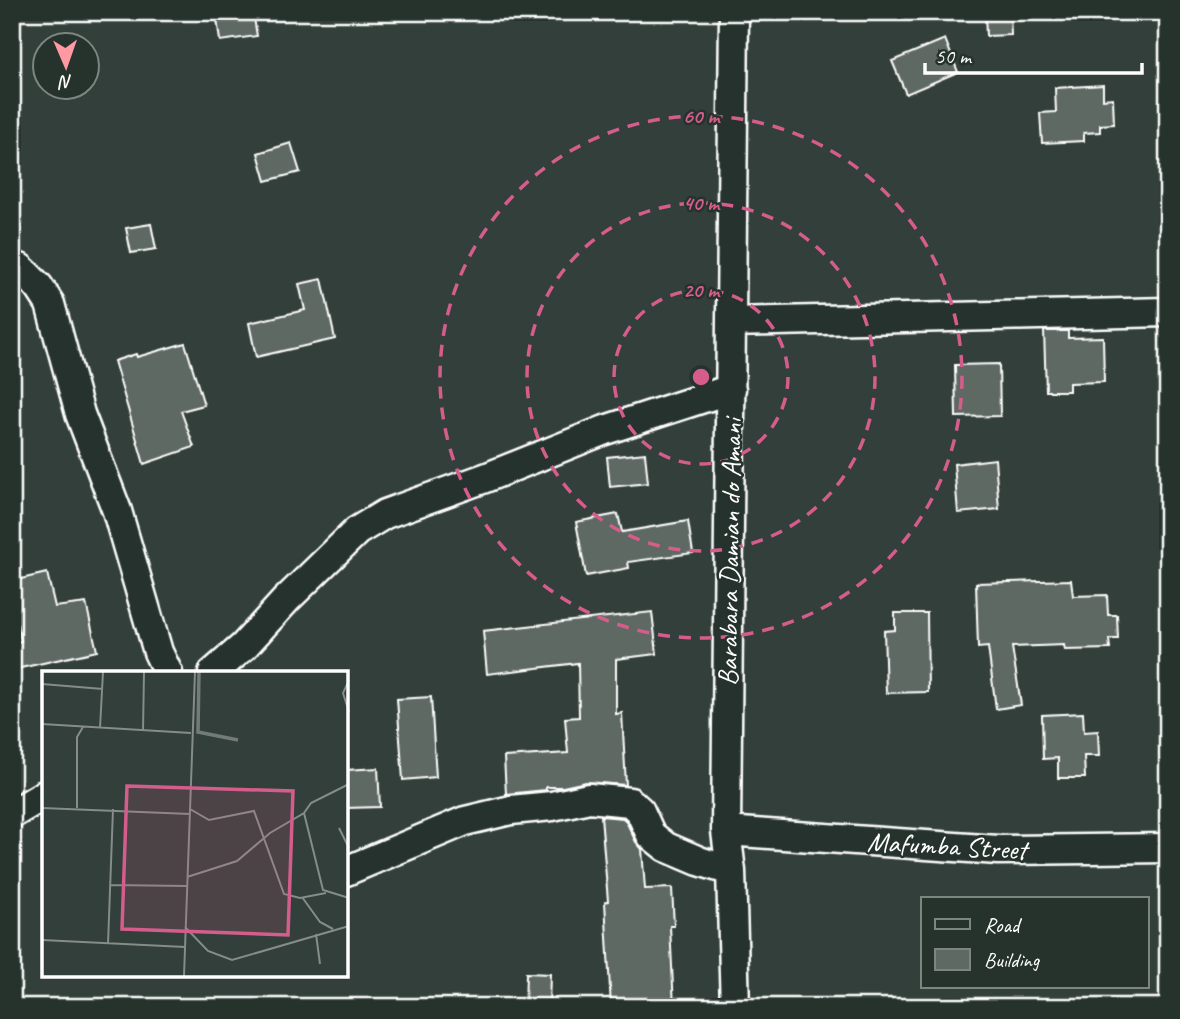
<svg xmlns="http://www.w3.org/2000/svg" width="1180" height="1019" font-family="Caveat,sans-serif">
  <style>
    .building { fill: #5f6964; stroke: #fff; stroke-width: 2 }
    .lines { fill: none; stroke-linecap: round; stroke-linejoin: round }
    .minor-casing { stroke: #fff; stroke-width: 33 }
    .minor { stroke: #26332d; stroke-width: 28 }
    .ring { fill: none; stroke: #d45d8c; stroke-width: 3.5; stroke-dasharray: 12 9 }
    .labels { text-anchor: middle; stroke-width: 5; stroke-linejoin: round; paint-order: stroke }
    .street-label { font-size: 28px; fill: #fff; stroke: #26332d }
    .inset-river { fill: none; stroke: #737b78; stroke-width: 3.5 }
    .inset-road { fill: none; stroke: #858c89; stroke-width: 2 }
    .view { fill: #d45d8c; fill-opacity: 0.15; stroke: #d45d8c; stroke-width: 3.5 }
    .inset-edge { fill: none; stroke: #fff; stroke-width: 3.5 }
    .centre { fill: #d45d8c; stroke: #26332d; stroke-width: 3.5 }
    .ring-label { font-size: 21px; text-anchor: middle; font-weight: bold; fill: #d45d8c; stroke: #26332d; stroke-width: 5; stroke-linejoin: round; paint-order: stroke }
  </style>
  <rect width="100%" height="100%" fill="#333f3a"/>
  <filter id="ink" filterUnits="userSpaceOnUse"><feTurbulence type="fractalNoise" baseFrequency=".0143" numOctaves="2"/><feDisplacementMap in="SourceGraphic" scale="14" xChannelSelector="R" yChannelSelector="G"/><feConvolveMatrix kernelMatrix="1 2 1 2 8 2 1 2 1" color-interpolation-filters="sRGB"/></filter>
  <g filter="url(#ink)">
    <path class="building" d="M216,12H253L257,36L220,41Z
      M985,12H1010L1011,35L986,36Z
      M945,39L958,72L906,94L892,61Z
      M1103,85V99L1113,98L1114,124L1100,125V132L1084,133V141L1042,143L1040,113L1056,112L1055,88Z
      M291,143L300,172L266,181L258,153Z
      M151,224L156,249L131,253L126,228Z
      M322,279L335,339L256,357L249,323L305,310L299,284Z
      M1044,331H1068V338L1103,337L1104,382L1069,383V391H1046Z
      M185,343L204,405L181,411L194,447L144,464L114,361L136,354L137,357Z
      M999,364L1000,416L956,417L955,365Z
      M645,453L648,483L610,487L607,457Z
      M995,459L999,509L958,513L954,464Z
      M618,514L622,532L688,521L693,553L628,562L629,568L586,576L576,522Z
      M47,573L55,607L86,603L97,651L16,669L12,643L21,641L12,600V581Z
      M1071,580L1073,596L1107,595L1108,615H1117L1118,639H1109L1110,649L1065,650L1064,645L1012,647L1021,705L996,709L988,647L978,648L976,583Z
      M652,612L657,654L616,659V714L622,713L626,785L586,782L563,787H546V790L506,794L504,757L568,753L565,718L579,717L578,663L487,674L483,631Z
      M895,613H927L928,692L886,693L884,631L895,630Z
      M431,697L436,777L403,780L397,699Z
      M1083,713L1084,732L1098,731L1099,756H1084L1085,778H1058V758L1043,759L1042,715Z
      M378,768L380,807L346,808V770Z
      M601,816L623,818L626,821L636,842L642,849L645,889L672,888L674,926H670L674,1007H611L605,902L608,901Z
      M526,973L550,974L549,1007H525Z"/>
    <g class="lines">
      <defs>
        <path id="minor" d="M734,12L726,831L731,871L735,1007
          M12,267L20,268L39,287L50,304L80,414L117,511L158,652L168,673
          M732,322L1168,312
          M213,673L244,646L286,600L357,531L385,514L485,478L605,430L731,389
          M12,814L44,795
          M726,831L998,850L1168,848
          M346,871L465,821L511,810L552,806L589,798L630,802L640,811L651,835L666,847L699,861L731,871"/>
      </defs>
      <use href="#minor" class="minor-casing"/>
      <use href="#minor" class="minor"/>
    </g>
  </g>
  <g class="ring">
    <circle cx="701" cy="377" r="87"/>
    <circle cx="701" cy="377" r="174"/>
    <circle cx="701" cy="377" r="261"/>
  </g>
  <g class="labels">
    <g class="street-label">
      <text transform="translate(729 552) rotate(-89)" y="10">Barabara Damian do Amani</text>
      <text transform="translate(947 845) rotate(3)" y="10">Mafumba Street</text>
    </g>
  </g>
  <g transform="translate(42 671)">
    <rect width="306" height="306" fill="#333f3a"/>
    <path class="inset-river" d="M157,1L156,61L196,69"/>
    <path class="inset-road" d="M307,9L301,22L307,41M0,13L61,18M0,53L149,62M58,57L61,1M101,60L102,1M0,137L148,143M35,137V66L41,56M148,138L167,149L212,140L242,223L258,227L284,222M262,142L281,219L307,227M297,157L307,177M145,206L195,190L228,162L262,142L269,132L307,113M68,214L145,215M260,226L278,251L291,258M143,256L166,280L190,289L307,255M274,263L278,293M0,269L143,276M66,273L71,138M142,305L153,1"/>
    <path class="view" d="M85,115L251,120L246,264L80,258Z"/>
    <rect width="306" height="306" class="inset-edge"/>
  </g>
  <circle cx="701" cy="377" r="10" class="centre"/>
  <g class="ring-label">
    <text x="701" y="123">60 m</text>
    <text x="701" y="210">40 m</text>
    <text x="701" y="297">20 m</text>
  </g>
  <rect width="1180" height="1019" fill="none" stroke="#26332d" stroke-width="42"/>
  <rect x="21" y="21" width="1138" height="977" fill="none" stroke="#fff" stroke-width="2.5" filter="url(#ink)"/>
  <rect x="921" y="897" width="228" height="91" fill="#26332d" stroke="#7d8581" stroke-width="2"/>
  <rect x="935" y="919" width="35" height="10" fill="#26332d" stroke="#7d8581" stroke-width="2"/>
  <text x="984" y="932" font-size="21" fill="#ffffff">Road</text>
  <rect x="935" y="949" width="35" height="21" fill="#5f6964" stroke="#7d8581" stroke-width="2"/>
  <text x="984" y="967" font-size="21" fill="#ffffff">Building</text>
  <g transform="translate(66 66) rotate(178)"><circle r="33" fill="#26332d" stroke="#7d8581" stroke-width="2"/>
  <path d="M0-5L12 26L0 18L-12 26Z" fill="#ff9aa2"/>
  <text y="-10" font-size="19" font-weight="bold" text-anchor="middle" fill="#ffffff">N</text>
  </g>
  <path d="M925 63v10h217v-10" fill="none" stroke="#ffffff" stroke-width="3.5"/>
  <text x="935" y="63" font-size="21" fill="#ffffff" stroke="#26332d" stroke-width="5" paint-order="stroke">50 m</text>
</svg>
